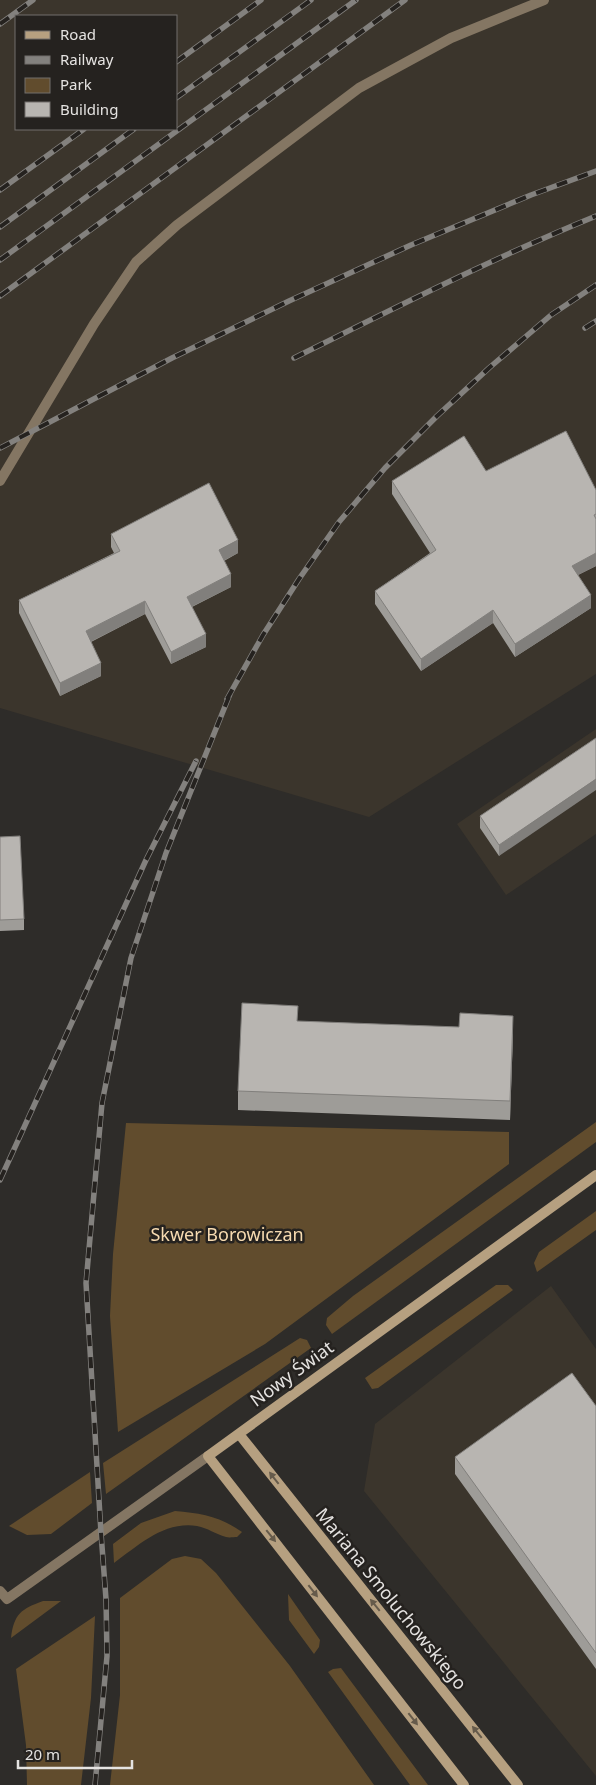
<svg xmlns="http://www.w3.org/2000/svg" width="596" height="1785" font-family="'Noto Sans',sans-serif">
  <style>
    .built { fill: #3b352c; fill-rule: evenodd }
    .green { fill: #614c2d }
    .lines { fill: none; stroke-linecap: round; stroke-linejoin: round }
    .lane { stroke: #847663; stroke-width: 10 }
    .street { stroke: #847663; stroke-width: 10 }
    .secondary { stroke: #b6a080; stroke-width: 10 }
    .rail-casing { stroke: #83817e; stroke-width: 5.5 }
    .rail { stroke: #25221f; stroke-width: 4; stroke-dasharray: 11; stroke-linecap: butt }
    .wall { fill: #9e9c98 }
    .shaded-wall { fill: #817f7c }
    .building { fill: #b8b5b1; stroke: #817f7c }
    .oneway { fill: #665b4b }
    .labels { text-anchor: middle; stroke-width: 5; stroke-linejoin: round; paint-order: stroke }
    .park-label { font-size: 18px; fill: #f7dbb1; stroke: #25221f }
    .street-label { font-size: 18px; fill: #e5e3e1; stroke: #25221f }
  </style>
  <rect width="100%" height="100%" fill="#2e2c29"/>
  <path class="built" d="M0,0H596V674L369,817L0,708ZM16,16H176V129H16Z
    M596,729V834L506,895L457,824Z
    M551,1286L596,1349V1776L364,1491L375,1424Z"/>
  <path class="green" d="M596,1122V1142L332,1334L326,1325L327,1318L353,1296Z
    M126,1123L509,1132V1164L265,1344L118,1432L110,1316L113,1254Z
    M596,1211V1230L537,1272L534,1263L539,1252Z
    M496,1285H508L513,1290L378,1388L372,1389L365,1378Z
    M300,1338L307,1340L311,1348L106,1494L103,1463Z
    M90,1472L92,1503L51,1534L27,1535L9,1526Z
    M175,1511C201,1513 221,1517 242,1532L237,1537C234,1537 229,1538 226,1537C215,1534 208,1528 197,1526C164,1521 139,1545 114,1563L113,1544L141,1523Z
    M185,1556L201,1559L216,1573L290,1666L374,1785H110L120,1695V1598L172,1559Z
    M288,1594L320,1640L319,1647L314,1654L289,1620Z
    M43,1601H61L11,1638C14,1614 21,1609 43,1601Z
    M95,1616L91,1698L81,1785H27L26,1745L16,1669Z
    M341,1668L428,1785H410L328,1672L333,1669Z"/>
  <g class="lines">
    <path class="lane" d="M0,481L94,324L136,262L177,225L359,88L451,38L544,0"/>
    <path class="street" d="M0,1591L7,1599L208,1456"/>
    <path class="secondary" d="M239,1434L518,1785
      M464,1785L208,1456L596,1175"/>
    <defs>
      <path id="rail" d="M0,24L33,0
        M176,62L261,0
        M176,98L311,0
        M0,190L84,129
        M0,227L134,129
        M0,260L356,0
        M0,296L405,0
        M585,328L596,321
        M294,358C393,309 493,258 596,216
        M0,448L172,358L289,301L411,245L531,195L596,171
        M227,699L263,635L299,579L339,522L385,468L437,416L489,368L551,315L596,285
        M0,1180L146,860L196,761
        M95,1785L107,1656L106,1599L101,1533L86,1283L102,1103L131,958L166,853L230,694"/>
    </defs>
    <use href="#rail" class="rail-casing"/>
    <use href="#rail" class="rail"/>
  </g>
  <path class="wall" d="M486,471L596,490V566L578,575L591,608L515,657L493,623L421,671L375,604V591L430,553L392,494V481Z
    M111,534L238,553L224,561L231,587L192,607L206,647L171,664L145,614L91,642L101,676L60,696L19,613V600L114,553L111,547Z
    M596,738L499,856L480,828V816Z
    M0,837L24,919V930L0,931Z
    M513,1034L510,1120L238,1110V1091Z
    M596,1406V1669L455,1474V1457Z"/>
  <path class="shaded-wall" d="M238,540V553L219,563V550Z
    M596,553V566L572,578V566Z
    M231,574V587L187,609V597Z
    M591,595V608L515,657V644Z
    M145,601V614L86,644V631Z
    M493,610V623L421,671V659Z
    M206,634V647L171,664V652Z
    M101,663V676L60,696V683Z
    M596,779V790L499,856V845Z
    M513,1016V1034L510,1120V1101Z"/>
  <path class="building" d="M566,431L596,490V514L594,515L596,519V553L572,566L591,595L515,644L493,610L421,659L375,591L436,550L392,481L464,436L486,471Z
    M209,483L238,540L219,550L231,574L187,597L206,634L171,652L145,601L86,631L101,663L60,683L19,600L120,551L111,534Z
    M596,738V779L499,845L480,816Z
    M20,836L24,919L0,920V837Z
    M242,1003L298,1006L297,1021L459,1027L460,1013L513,1016L510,1101L238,1091Z
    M572,1373L596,1406V1653L455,1457Z"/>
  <defs><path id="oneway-solid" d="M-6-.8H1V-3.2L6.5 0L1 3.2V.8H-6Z" transform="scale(1.25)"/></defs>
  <g class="oneway">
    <use href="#oneway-solid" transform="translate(274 1478) rotate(-128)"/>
    <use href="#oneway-solid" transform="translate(271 1536) rotate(51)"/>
    <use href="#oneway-solid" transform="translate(313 1591) rotate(52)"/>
    <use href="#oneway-solid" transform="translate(375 1605) rotate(-129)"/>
    <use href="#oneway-solid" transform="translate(413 1719) rotate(52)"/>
    <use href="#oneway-solid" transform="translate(477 1732) rotate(-129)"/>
  </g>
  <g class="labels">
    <g class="park-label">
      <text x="227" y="1241">Skwer Borowiczan</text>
    </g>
    <g class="street-label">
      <text transform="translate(292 1374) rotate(-36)" y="6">Nowy Świat</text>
      <text transform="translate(391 1599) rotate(51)" y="6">Mariana Smoluchowskiego</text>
    </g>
  </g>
  <rect x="15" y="15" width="162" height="115" fill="#25221f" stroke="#726f6d"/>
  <rect x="25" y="31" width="25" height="8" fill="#b6a080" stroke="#726f6d"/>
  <text x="60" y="40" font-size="15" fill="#e5e3e1">Road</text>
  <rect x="25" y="56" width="25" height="8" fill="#83817e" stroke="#726f6d"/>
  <text x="60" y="65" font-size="15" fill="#e5e3e1">Railway</text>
  <rect x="25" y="78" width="25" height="15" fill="#614c2d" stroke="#726f6d"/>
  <text x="60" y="90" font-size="15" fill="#e5e3e1">Park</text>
  <rect x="25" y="102" width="25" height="15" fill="#b8b5b1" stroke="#726f6d"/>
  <text x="60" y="115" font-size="15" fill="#e5e3e1">Building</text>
  <path d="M18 1760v8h114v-8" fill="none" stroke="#e5e3e1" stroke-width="2.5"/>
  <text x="25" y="1760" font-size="15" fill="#e5e3e1" stroke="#25221f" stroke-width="4" paint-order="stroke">20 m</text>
</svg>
